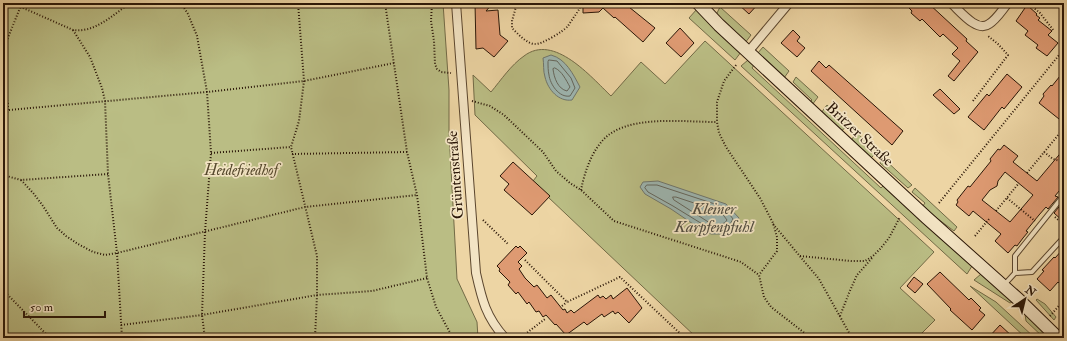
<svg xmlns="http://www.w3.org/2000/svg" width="1067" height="341" font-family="'IM FELL Double Pica',serif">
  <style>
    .green { fill: #babd84; stroke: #726a46 }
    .water { fill: #9db6b1; stroke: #6f766d }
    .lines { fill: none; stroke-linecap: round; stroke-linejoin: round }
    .shore { stroke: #64665c; stroke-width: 1 }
    .building { fill: #de9a72; stroke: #2a1607; fill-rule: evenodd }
    .service-casing { stroke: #5b462e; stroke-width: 6 }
    .minor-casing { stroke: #5b462e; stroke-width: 10 }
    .secondary-casing { stroke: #2a1607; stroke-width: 14 }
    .path { stroke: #2a1607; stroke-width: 2; stroke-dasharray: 1 2; stroke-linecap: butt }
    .service { stroke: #f3e4c4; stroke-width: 4 }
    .minor { stroke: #f3e4c4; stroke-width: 8 }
    .secondary { stroke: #f3e4c4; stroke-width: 12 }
    .labels { text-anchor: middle; stroke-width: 3.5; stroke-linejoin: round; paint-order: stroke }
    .street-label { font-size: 15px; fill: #2a1607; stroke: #f3e4c4 }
    .park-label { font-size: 15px; font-style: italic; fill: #55482c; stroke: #f3e4c4 }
    .water-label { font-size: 16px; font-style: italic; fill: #524e42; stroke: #f3e4c4 }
  </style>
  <rect width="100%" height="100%" fill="#edd5a4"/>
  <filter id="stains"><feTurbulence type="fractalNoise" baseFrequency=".005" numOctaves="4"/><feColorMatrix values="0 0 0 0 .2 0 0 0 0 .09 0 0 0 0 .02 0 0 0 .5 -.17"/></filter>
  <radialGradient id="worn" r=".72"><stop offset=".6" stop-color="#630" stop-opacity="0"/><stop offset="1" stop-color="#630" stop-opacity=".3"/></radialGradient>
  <path class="green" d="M3,3H443L449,90V132L457,279L477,322L478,338H3Z
    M720,7L751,35L745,43L716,15Z
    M697,9L741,52L735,60L689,18Z
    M705,41L934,252L900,288L935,320L917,338H697L548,197L533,181L537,176L475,115L473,75L491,92C501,80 511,65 524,56C554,33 591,77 611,96L641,62L665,84Z
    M763,47L789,71L784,78L757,54Z
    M748,60L754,65L752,68L881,188L884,185L972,266L967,274L741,66Z
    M796,77L818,97L812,105L809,103L812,100L793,82Z
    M827,105L849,125L841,131L821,113Z
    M857,133L877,152L870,159L851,140Z
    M882,157L912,185L908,188L880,163Z
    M915,188L957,227L954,231L922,207L925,203L912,192Z
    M981,274L1012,302L1010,303L974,280Z
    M970,286L996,302L1035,338H1026Z
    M1037,299L1045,304L1056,317L1054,320L1036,300Z
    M1025,314L1050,338H1044L1026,321Z"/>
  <path class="water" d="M551,55C566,59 573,74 580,87L572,100C559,102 548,90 545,77C543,71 544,64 543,58Z
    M658,181L726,204L739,218L732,230L721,234H711L696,226L671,209L645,194L640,187L643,182Z"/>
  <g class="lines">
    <path class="shore" d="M549,60L557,61L571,78L575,88L570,96C559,98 550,84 549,75C548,71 548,66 548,62Z
      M555,68C562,71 566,80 570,87L567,91C558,89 554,78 553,69Z
      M647,185H657L724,207L733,219L729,226L720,230H712L673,206L648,192L645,188Z
      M673,197H676L721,212L727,220C724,225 718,225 713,225L674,200Z"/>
  </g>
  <path class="building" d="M475,3H493L486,11L498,10L500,35L508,41L494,57L483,48L476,49Z
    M583,3H633L629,7L655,28L643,42L615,17L614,18L603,8L599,12L583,13Z
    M737,3H759L749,14Z
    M904,3H928L967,39L966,41L978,52L954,81L948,76L960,61L952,54L958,48L943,34L940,37L922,19L920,21L911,13L912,11Z
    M1027,5L1037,14L1036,15L1040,18L1038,20L1052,31L1048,35L1058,43L1047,56L1036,48L1038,45L1025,35L1028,31L1016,21Z
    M680,28L694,43L681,57L666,43Z
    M793,30L800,37L797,41L805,48L797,57L781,43Z
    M819,61L826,68L829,65L903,131L892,145L811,71Z
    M1064,71V123L1039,103L1044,96L1043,94L1051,85L1052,86Z
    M1007,74L1022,87L1004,109L1002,107L984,130L968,117L987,94L989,96Z
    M940,89L960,109L954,114L933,95Z
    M1004,145L1018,156L1013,162L1037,181L1064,149V185L1055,196L1058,197L1048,209L1046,207L1039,215L1026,231L1028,232L1023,238L1017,246L1015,245L1008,253L995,241L1001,234L973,211L969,216L956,205L958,202L957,200L968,186L970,187L991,161L990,159L998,149L1000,150ZM1005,172L1033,195L1010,222L982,200L990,190L997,186L998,181Z
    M513,162L550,196L532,215L504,190L509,184L500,176Z
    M1063,202L1064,203V222L1054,213Z
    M516,246L518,248L520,246L527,253L518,262L522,266L519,269L525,278L534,287L537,285L547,298L551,295L563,310L565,309L567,313L571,310L574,313L598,295L600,298L603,296L606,299L611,295L613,299L627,288L642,308L629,323L618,312L615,314L613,311L604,317L602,314L587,325L584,322L566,335L556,324L555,325L546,315L543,317L539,311L536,312L529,302L527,304L518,292L516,294L508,285L510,282L499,271L500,269L497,266Z
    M1064,248V288L1058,282L1050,291L1037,279L1044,271L1042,270L1054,257L1055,258Z
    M940,272L969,300L971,298L981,308L979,310L985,315L972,330L950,310L951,309L927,284Z
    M914,277L923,284L915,293L907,286Z
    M1000,325L1014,338H988Z"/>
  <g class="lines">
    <defs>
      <path id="service" d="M1015,273L1032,272L1064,237
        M1004,285L1015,273V256L1064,195"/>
      <path id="minor" d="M456,3L476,273C482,300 486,317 505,338
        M951,3C960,11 977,33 989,24C997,19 1002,10 1008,3
        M748,52L789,3"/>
      <path id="secondary" d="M698,3L719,25L927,218L1018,299L1058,338"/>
    </defs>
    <use href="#service" class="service-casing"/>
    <use href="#minor" class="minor-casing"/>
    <use href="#secondary" class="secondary-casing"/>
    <path class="path" d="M12,3L73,30C95,33 113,15 130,3
      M181,3L188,14L197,36L207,92L211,153L205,232L202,315L205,338
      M298,3L304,81L299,121L291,147L317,256V295L315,338
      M385,3L407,152L417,195L427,278L436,307L453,338
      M432,3L431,21L434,41L435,64L437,69L441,72L451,73
      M517,3L512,21V28C518,34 527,44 535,44C541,45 564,31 568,26C572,20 576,14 580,8L579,3
      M1028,3L1040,13L1054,31
      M73,30L90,57L102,88L105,101L108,174L117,253L122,338
      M3,50L22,3
      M736,65L724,81L717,102V122L719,133L726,147L760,198L773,223L777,237V251L759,275
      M3,92C11,103 8,112 3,124
      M472,101L490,106L504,115L543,152L556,171L570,183L581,190L614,221L741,262L759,275L764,297L771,307L811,338
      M973,101L1008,55L998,44L988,36
      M9,110L207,92L304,81L394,63
      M1044,152L1053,159L1064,162
      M211,153L291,147
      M292,154L407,152
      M1027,173L1064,128
      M3,175L21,180L108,174
      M21,180L34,194L43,206L57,228L66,236L78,244L93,252L105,255L117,253L305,207L417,195
      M581,190C585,170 594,143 613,132C640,116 686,122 717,122
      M1007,198L1035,221
      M939,203L1064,49
      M996,211L1019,183
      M1055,217L1064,225
      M483,220L508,244
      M773,224L819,279L852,338
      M975,236L989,219
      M800,256L851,261H865L873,256L880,249L889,238L900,217
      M525,260L567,302L620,277L685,338
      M3,290L50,338
      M562,306L567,302
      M840,316L849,293L857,275L872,258
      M1050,316L1064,300
      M121,325L202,315L317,295L372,291L427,278
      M520,338L545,319"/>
    <use href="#service" class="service"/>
    <use href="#minor" class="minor"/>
    <use href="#secondary" class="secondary"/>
  </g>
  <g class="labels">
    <g class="street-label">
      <text transform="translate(860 134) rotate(43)" y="5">Britzer Straße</text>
      <text transform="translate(455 175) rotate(-94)" y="5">Grüntenstraße</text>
    </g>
    <g class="park-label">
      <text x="241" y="175">Heidefriedhof</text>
    </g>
    <g class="water-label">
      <text x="714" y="214">Kleiner<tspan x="714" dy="18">Karpfenpfuhl</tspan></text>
    </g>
  </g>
  <rect width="1067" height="341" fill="none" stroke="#edd5a4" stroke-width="16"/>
  <rect x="4" y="4" width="1059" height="333" fill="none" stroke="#2a1607" stroke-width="2"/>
  <rect x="8" y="8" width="1051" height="325" fill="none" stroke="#2a1607"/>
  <g transform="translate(1025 299) rotate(35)" stroke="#f3e4c4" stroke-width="3" paint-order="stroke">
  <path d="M0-3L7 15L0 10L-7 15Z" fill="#2a1607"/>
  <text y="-6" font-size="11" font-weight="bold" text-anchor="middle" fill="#2a1607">N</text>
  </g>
  <path d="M24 311v6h81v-6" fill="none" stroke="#2a1607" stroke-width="2"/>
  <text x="30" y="311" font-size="12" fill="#2a1607" stroke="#f3e4c4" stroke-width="3" paint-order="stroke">50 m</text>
  <rect width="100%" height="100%" filter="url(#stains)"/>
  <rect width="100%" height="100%" fill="url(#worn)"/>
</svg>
